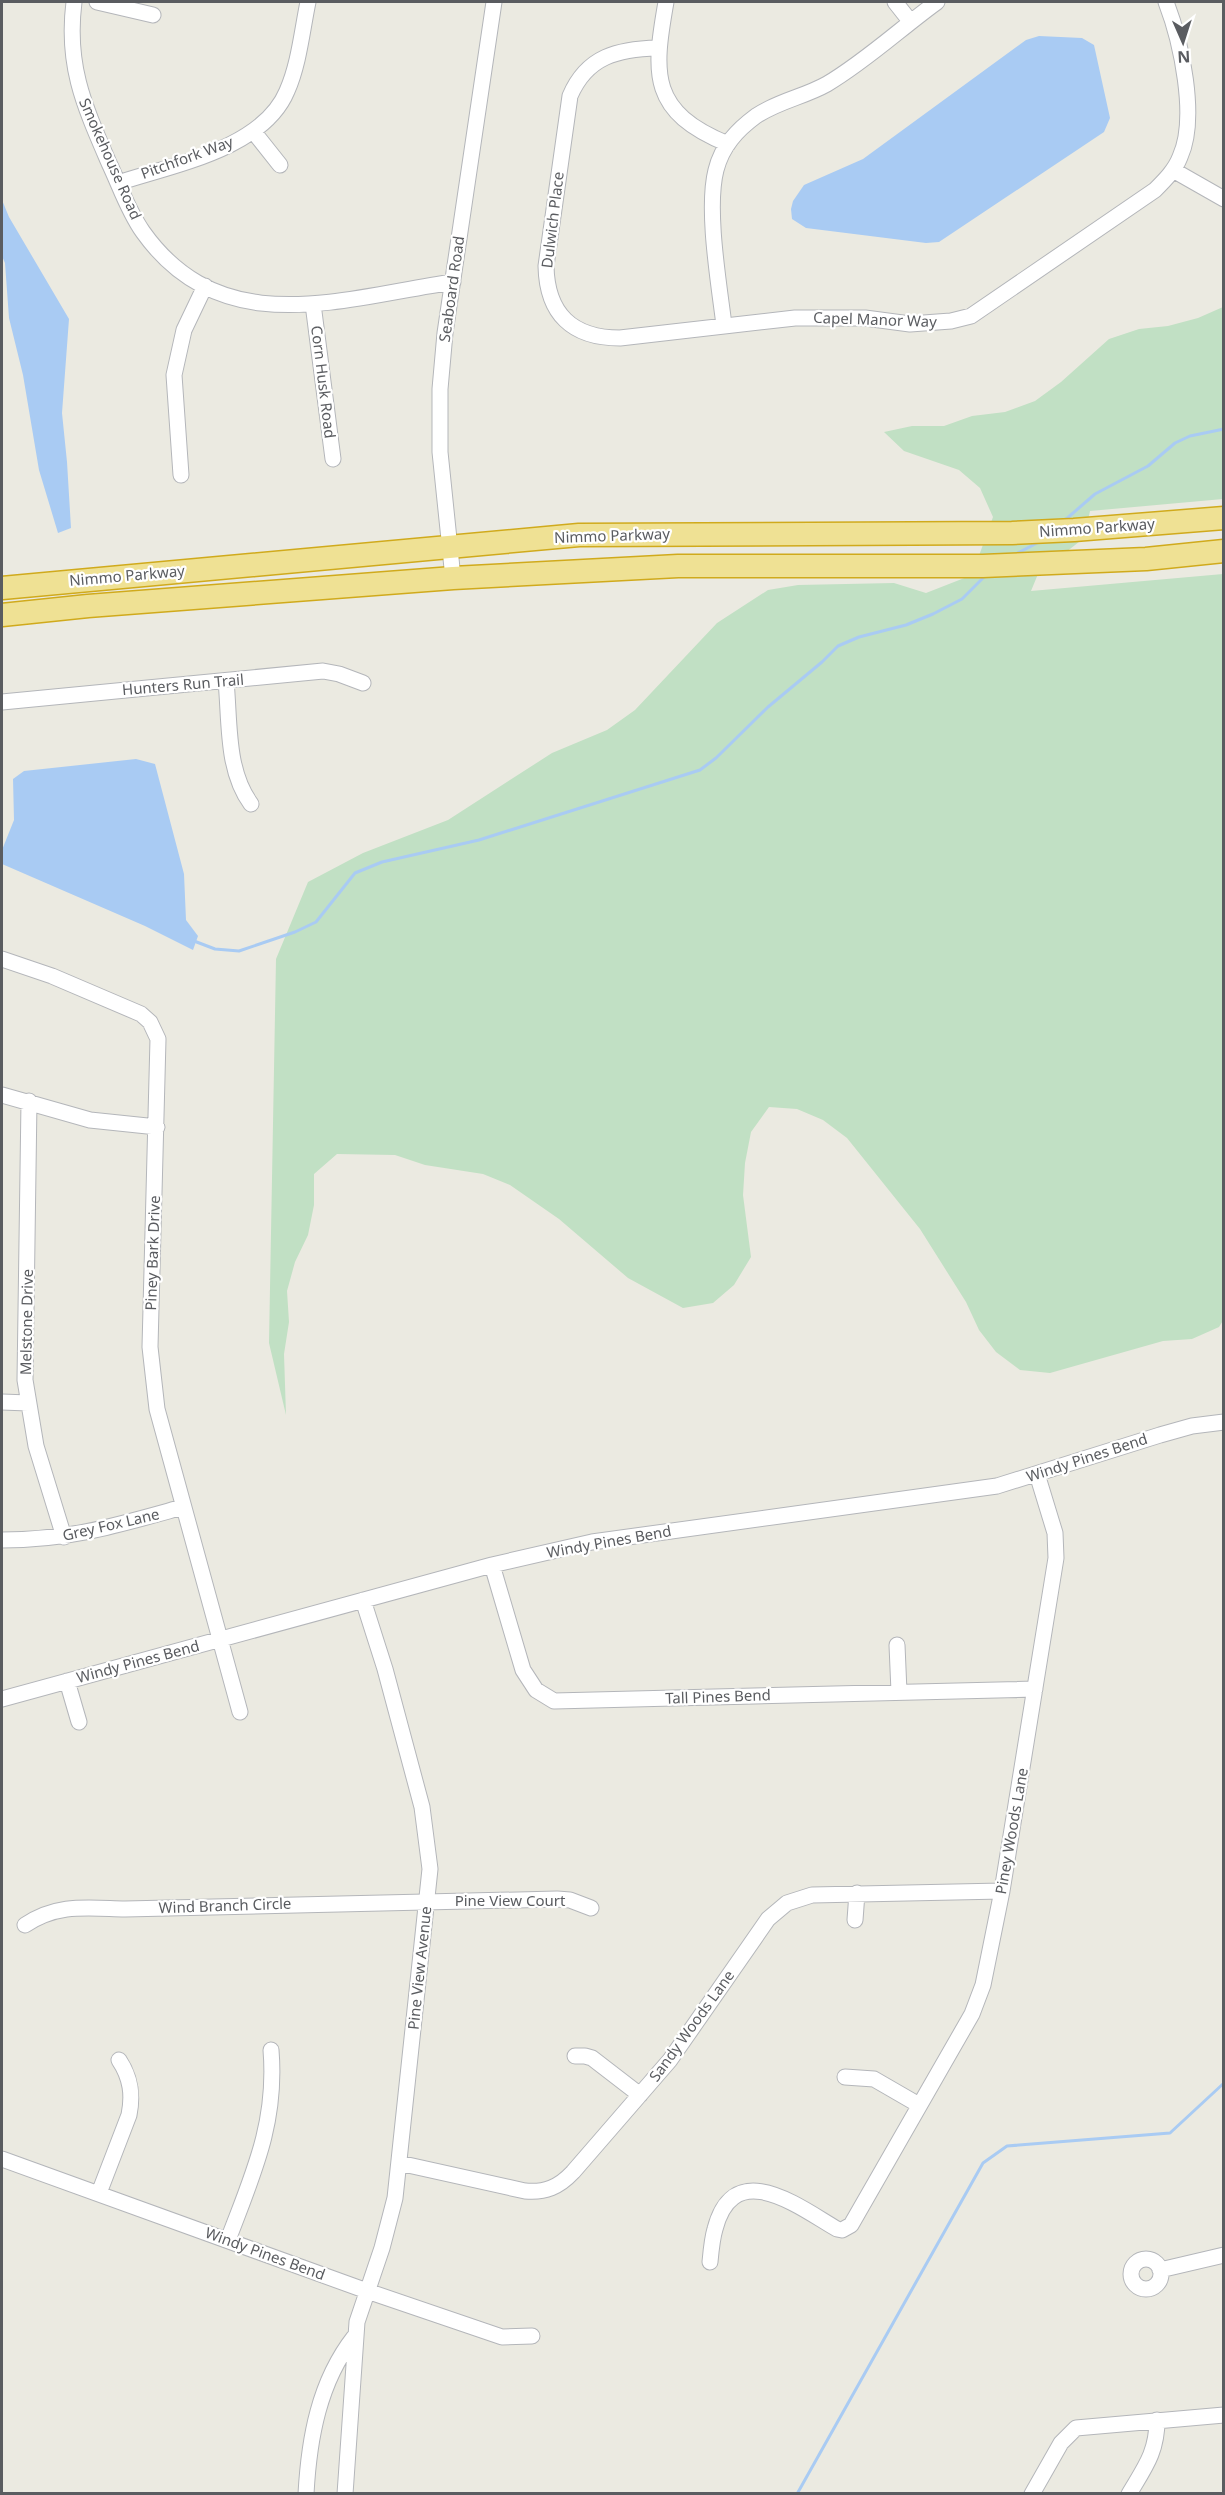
<svg xmlns="http://www.w3.org/2000/svg" width="1225" height="2495" font-family="'Noto Sans',sans-serif">
  <style>
    .green { fill: #c1e0c4 }
    .water { fill: #a9cbf3 }
    .lines { fill: none; stroke-linecap: round; stroke-linejoin: round }
    .stream { stroke: #a9cbf3; stroke-width: 3 }
    .minor-casing { stroke: #b4b6ba; stroke-width: 17 }
    .highway-casing { stroke: #d0aa1c; stroke-width: 25 }
    .minor { stroke: #fff; stroke-width: 15 }
    .highway { stroke: #efe194; stroke-width: 22 }
    .labels { text-anchor: middle; stroke-width: 4.5; stroke-linejoin: round; paint-order: stroke }
    .street-label { font-size: 15px; fill: #5a5c60; stroke: #fff }
  </style>
  <rect width="100%" height="100%" fill="#ebeae1"/>
  <path class="green" d="M1223,307V499L1090,511L1084,538L1038,574L1031,591L1223,574L1224,1319L1219,1327L1192,1339L1163,1341L1050,1373L1020,1370L996,1352L979,1330L966,1302L920,1229L847,1138L823,1120L797,1109L769,1107L751,1132L745,1163L743,1195L751,1257L734,1285L713,1303L683,1308L628,1278L559,1219L510,1185L483,1174L425,1165L395,1155L337,1154L314,1174V1205L308,1235L295,1262L287,1291L289,1322L284,1354L286,1415L269,1343L276,959L308,882L363,853L448,820L552,753L607,730L635,710L717,623L768,590L798,585L894,583L926,593L972,575L993,517L980,488L959,470L904,451L884,432L912,426H944L972,416L1005,412L1035,401L1061,382L1109,339L1139,329L1168,326L1198,318Z"/>
  <path class="water" d="M1039,36L1082,38L1094,45L1110,118L1104,132L939,242L926,243L806,228L792,219L791,209L793,201L804,185L863,159L1026,40Z
    M2,200L9,217L69,319L62,413L67,462L71,528L58,533L39,470L23,375L9,318L5,263L2,256Z
    M136,759L155,764L184,874L186,920L198,936L193,950L145,926L2,864V850L14,820L13,779L24,771Z"/>
  <g class="lines">
    <path class="stream" d="M1065,520L1095,494L1148,466L1175,443L1190,436L1224,429
      M1016,554L1039,542
      M194,941L215,949L239,951L295,932L316,922L355,873L382,862L479,840L700,770L716,758L768,707L822,662L838,646L859,637L906,625L933,614L962,599L986,575
      M797,2494L983,2163L1007,2146L1170,2133L1224,2083"/>
    <defs>
      <path id="minor" d="M74,2C66,66 84,105 109,163C120,186 128,211 143,232C222,343 342,298 453,282
        M97,2L153,15
        M666,2C653,75 650,112 728,144
        M895,2L910,21
        M658,48C618,49 587,56 570,96L546,266C547,314 572,338 620,338L795,318H865L910,324L951,321L971,316L1155,190C1165,180 1175,170 1180,157C1198,118 1181,41 1166,2
        M253,131L280,165
        M1173,170L1224,199
        M118,183C172,165 263,149 287,91C299,64 302,31 308,2
        M313,304L333,459
        M724,325C719,284 706,209 716,170C722,146 737,130 756,116C778,101 804,97 827,84C866,61 901,28 937,2
        M181,475L174,375L184,330L205,286
        M453,578L440,452V389L445,333L494,2
        M226,681C230,722 226,770 251,804
        M2,702L323,671L339,674L363,683
        M2,959L52,976L141,1014L150,1022L158,1039L150,1347L157,1409L240,1712
        M2,1095L90,1120L157,1127
        M29,1101L25,1380L36,1446L64,1537
        M2,1402L28,1403
        M2,1540C70,1540 118,1525 183,1507
        M492,1565L523,1670L536,1690L554,1701L1035,1689
        M897,1645L899,1692
        M67,1681L79,1722
        M2,1699L492,1565L592,1542L997,1486L1160,1435L1192,1426L1224,1422
        M855,1920L857,1893
        M25,1925C58,1903 87,1908 125,1909L557,1899L570,1900L591,1908
        M575,2056H585L592,2058L640,2095
        M845,2077L874,2079L919,2105
        M2,2159L367,2291L502,2337L532,2336
        M399,2163L525,2191C545,2193 559,2187 573,2172L670,2060L768,1919L787,1903L812,1895L1002,1891
        M99,2193L129,2115C133,2095 131,2078 119,2060
        M228,2240C253,2174 277,2123 271,2050
        M1131 2274a15 15 0 1 1 30 0a15 15 0 1 1-30 0Z
        M710,2262C711,2251 712,2239 715,2229C734,2156 799,2207 837,2229L842,2230L851,2225L972,2014L983,1985L1002,1891L1056,1558L1055,1533L1037,1474
        M1160,2270L1224,2255
        M306,2494C309,2438 319,2382 354,2337
        M345,2494L357,2322L382,2248L395,2198L430,1869L422,1807L385,1669L363,1600
        M1032,2494L1061,2443L1076,2428L1224,2415
        M1129,2494C1145,2467 1157,2452 1157,2420"/>
      <path id="highway" d="M2,588L579,535L1012,533L1074,530L1224,518
        M2,615L88,606L453,578L678,566H983L1146,559L1224,551"/>
    </defs>
    <use href="#minor" class="minor-casing"/>
    <use href="#highway" class="highway-casing"/>
    <use href="#minor" class="minor"/>
    <use href="#highway" class="highway"/>
  </g>
  <g class="labels">
    <g class="street-label">
      <text transform="translate(187 158) rotate(-20)" y="5">Pitchfork Way</text>
      <text transform="translate(110 159) rotate(66)" y="5">Smokehouse Road</text>
      <text transform="translate(553 220) rotate(-83)" y="5">Dulwich Place</text>
      <text transform="translate(452 289) rotate(-82)" y="5">Seaboard Road</text>
      <text transform="translate(875 320) rotate(2)" y="5">Capel Manor Way</text>
      <text transform="translate(323 382) rotate(83)" y="5">Corn Husk Road</text>
      <text transform="translate(1097 528) rotate(-4)" y="5">Nimmo Parkway</text>
      <text transform="translate(612 536) rotate(-2)" y="5">Nimmo Parkway</text>
      <text transform="translate(127 576) rotate(-5)" y="5">Nimmo Parkway</text>
      <text transform="translate(183 685) rotate(-5)" y="5">Hunters Run Trail</text>
      <text transform="translate(153 1253) rotate(-88)" y="5">Piney Bark Drive</text>
      <text transform="translate(27 1322) rotate(-89)" y="5">Melstone Drive</text>
      <text transform="translate(1087 1458) rotate(-18)" y="5">Windy Pines Bend</text>
      <text transform="translate(111 1525) rotate(-13)" y="5">Grey Fox Lane</text>
      <text transform="translate(609 1542) rotate(-10)" y="5">Windy Pines Bend</text>
      <text transform="translate(138 1662) rotate(-15)" y="5">Windy Pines Bend</text>
      <text transform="translate(718 1697) rotate(-2)" y="5">Tall Pines Bend</text>
      <text transform="translate(1012 1831) rotate(-80)" y="5">Piney Woods Lane</text>
      <text x="510" y="1906">Pine View Court</text>
      <text transform="translate(225 1906) rotate(-2)" y="5">Wind Branch Circle</text>
      <text transform="translate(420 1968) rotate(-84)" y="5">Pine View Avenue</text>
      <text transform="translate(692 2026) rotate(-54)" y="5">Sandy Woods Lane</text>
      <text transform="translate(265 2254) rotate(20)" y="5">Windy Pines Bend</text>
    </g>
  </g>
  <rect width="1225" height="2495" fill="none" stroke="#5a5c60" stroke-width="6"/>
  <g transform="translate(1183 42) rotate(177)" stroke="#ffffff" stroke-width="4.5" paint-order="stroke">
  <path d="M0-4.5L10 22L0 15L-10 22Z" fill="#5a5c60"/>
  <text y="-9" font-size="16" font-weight="bold" text-anchor="middle" fill="#5a5c60">N</text>
  </g>
</svg>
